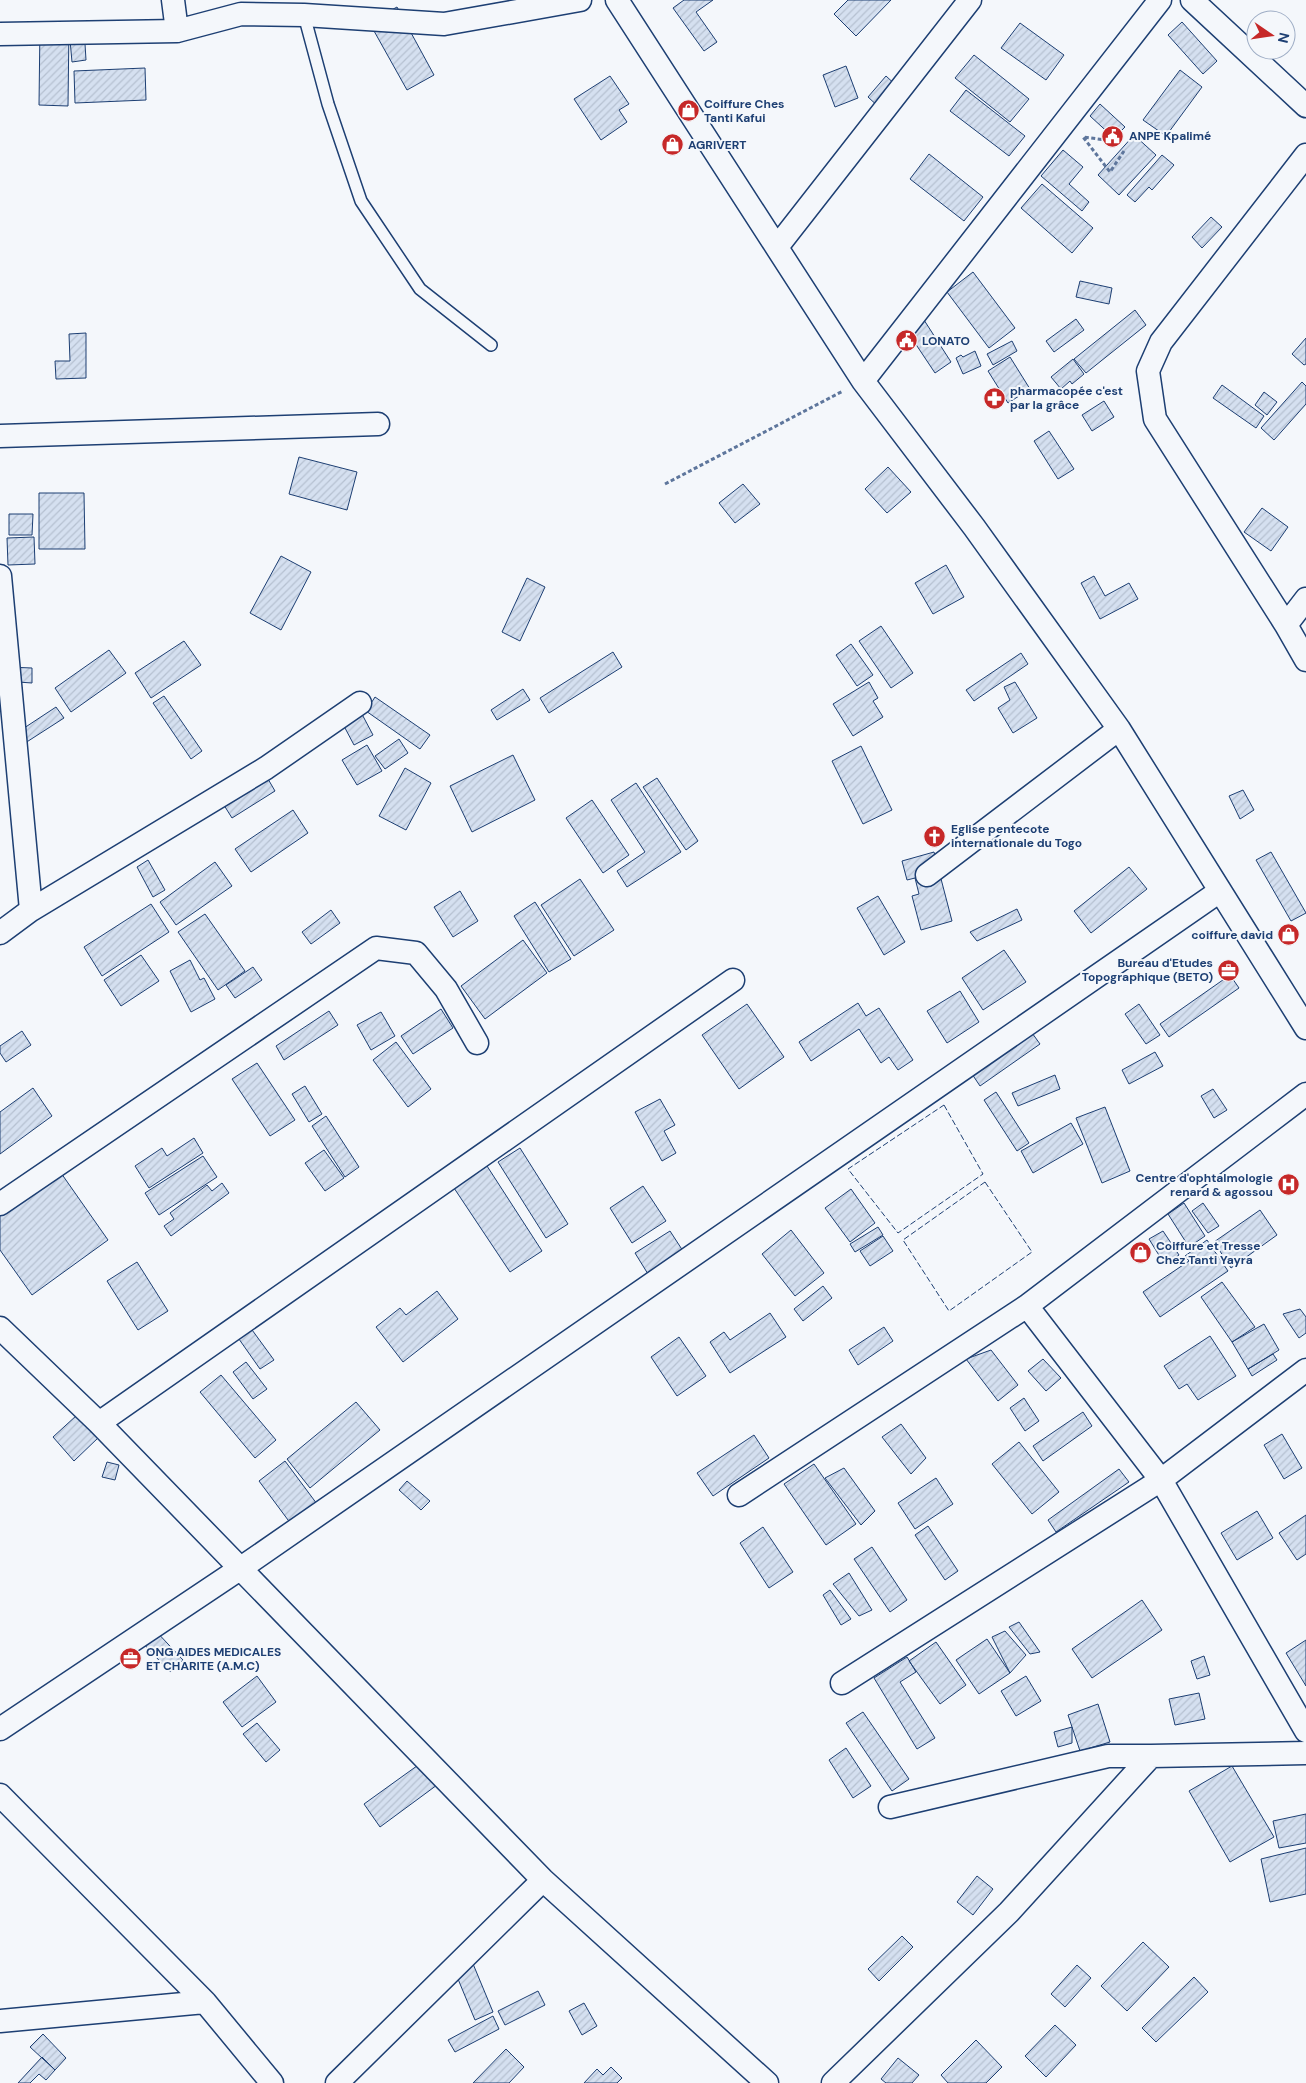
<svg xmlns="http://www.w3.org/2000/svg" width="1306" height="2083" font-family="'DM Sans',sans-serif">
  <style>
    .building { fill: url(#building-hatch); stroke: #1d3f73 }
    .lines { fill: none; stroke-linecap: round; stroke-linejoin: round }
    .lane-casing { stroke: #1d3f73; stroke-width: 14 }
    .street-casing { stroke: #1d3f73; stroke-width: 25 }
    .path { stroke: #5e769c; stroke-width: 3; stroke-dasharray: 4 2.5; stroke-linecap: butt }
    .lane { stroke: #f4f7fb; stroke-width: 11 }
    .street { stroke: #f4f7fb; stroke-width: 22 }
    .fence { stroke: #1d3f73; stroke-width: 1; stroke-dasharray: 6 2.5; stroke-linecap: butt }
    .labels { text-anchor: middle; stroke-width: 4; stroke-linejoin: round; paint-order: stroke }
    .poi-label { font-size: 12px; font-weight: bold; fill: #1d3f73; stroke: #f4f7fb; text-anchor: start }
  </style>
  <defs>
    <pattern id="building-hatch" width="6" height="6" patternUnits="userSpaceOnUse" patternTransform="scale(1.25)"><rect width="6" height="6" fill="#d5e0f0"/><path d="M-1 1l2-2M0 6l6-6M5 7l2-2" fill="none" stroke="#b6c1d1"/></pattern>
  </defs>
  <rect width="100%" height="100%" fill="#f4f7fb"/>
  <path class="building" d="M684,0H713L696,12L717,42L704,51L673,8Z
    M848,0H891L856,36L834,14Z
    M397,7L434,75L407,90L369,22Z
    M1182,22L1217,61L1203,74L1168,35Z
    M1020,23L1064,55L1046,80L1001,48Z
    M40,24H69L68,106L39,105Z
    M84,28L86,60L72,62L69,29Z
    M974,55L1029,99L1010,122L955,78Z
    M846,66L858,98L835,107L823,75Z
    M145,68L146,100L75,103L74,71Z
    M1180,70L1202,87L1166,136L1143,120Z
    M610,76L629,104L619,110L627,122L601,140L574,99Z
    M886,76L899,88L881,109L868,97Z
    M966,90L1025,136L1009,156L950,111Z
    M1100,104L1125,127L1114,138L1090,116Z
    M1134,135L1156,155L1119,195L1098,175Z
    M1063,150L1083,167L1069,184L1089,202L1082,211L1041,176Z
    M929,154L983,197L964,221L910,179Z
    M1162,155L1174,165L1152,190L1149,187L1135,202L1127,195Z
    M1042,184L1093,228L1072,253L1021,208Z
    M1211,217L1222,227L1202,248L1192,237Z
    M973,272L1015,328L989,348L947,292Z
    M1080,281L1112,288L1109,304L1076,297Z
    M1135,310L1146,325L1086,373L1074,359Z
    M1076,319L1084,330L1054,352L1046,341Z
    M924,320L951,362L935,373L907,331Z
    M86,333V378L56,379L55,361H70L69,334Z
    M1306,338V364L1304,365L1292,354Z
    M1012,341L1017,351L993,365L987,354Z
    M975,351L981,366L963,374L956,358L961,355L963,357Z
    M1010,357L1030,389L1008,403L988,371Z
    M1073,359L1084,374L1072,384L1070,381L1061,389L1051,377Z
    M1302,382L1306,386V404L1274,440L1261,428Z
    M1222,385L1264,416L1256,428L1213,398Z
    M1264,392L1277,402L1267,415L1255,405Z
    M1104,401L1114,417L1092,431L1082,415Z
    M1049,431L1074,469L1058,479L1034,441Z
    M299,457L357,472L347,510L289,494Z
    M888,467L911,492L887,513L865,489Z
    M743,484L760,504L735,523L719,503Z
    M39,493H84L85,549H39Z
    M1262,508L1288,527L1271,551L1244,532Z
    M9,514H33L32,535H9Z
    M34,537L35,564L8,565L7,538Z
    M281,556L311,572L281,630L250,613Z
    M946,565L964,597L933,614L915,583Z
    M1094,576L1105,596L1129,583L1138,599L1100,619L1081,583Z
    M527,578L545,587L520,641L502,632Z
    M881,626L913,673L891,688L859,641Z
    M184,641L201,665L151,698L135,673Z
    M851,644L873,675L857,686L836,655Z
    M109,650L126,673L71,712L55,688Z
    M613,652L622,667L549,713L540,698Z
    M1021,653L1028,664L974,701L966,690Z
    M8,667L32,668V683L18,682V687H22L21,702Z
    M869,682L878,698L873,701L883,717L853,736L833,704Z
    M1015,682L1037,718L1013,733L998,708L1010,700L1004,687Z
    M523,689L530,700L497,720L491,710Z
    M164,696L202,751L191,759L153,703Z
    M375,697L430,735L420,749L366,711Z
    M355,701L373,735L354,745L336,711Z
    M56,707L64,718L22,745L15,734Z
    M399,739L408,753L385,769L375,756Z
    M367,745L382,771L357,785L342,760Z
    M861,746L892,810L863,824L832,761Z
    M513,755L535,800L472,832L450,786Z
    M261,767L275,791L232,818L217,794Z
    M405,768L431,783L406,830L379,816Z
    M657,778L698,841L686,850L643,787Z
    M636,783L681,852L627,887L617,871L645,852L611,800Z
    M1243,790L1254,810L1240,819L1229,796Z
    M592,800L629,855L603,873L566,818Z
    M293,810L308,833L251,872L235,849Z
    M934,852L952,921L921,930L912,896L919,894L915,878L907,880L902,861Z
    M1271,852L1306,913L1291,921L1256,860Z
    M148,860L165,890L153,897L137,867Z
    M215,862L232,886L176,925L160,902Z
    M1129,867L1147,889L1091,933L1074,911Z
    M580,879L614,930L574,956L541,905Z
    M460,891L478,921L453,937L434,907Z
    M878,896L905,942L884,955L857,908Z
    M535,902L571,959L549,972L514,916Z
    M151,904L169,932L102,976L84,947Z
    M1017,909L1022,920L977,941L970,932Z
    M331,910L340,923L311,944L302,932Z
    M205,914L245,971L218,990L178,932Z
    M523,940L547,973L485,1019L461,986Z
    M1004,950L1026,982L983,1010L962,978Z
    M141,955L159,981L121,1006L104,980Z
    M190,960L200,980L204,978L215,999L191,1012L170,971Z
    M253,967L262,980L235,998L226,985Z
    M1230,975L1239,988L1169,1037L1160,1024Z
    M960,991L979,1022L947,1043L927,1011Z
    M858,1003L866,1016L879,1008L913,1060L898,1070L889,1057L881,1063L859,1029L811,1061L799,1042Z
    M747,1004L784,1057L739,1089L702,1035Z
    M1139,1004L1160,1035L1146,1044L1125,1014Z
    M441,1009L453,1028L413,1054L401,1036Z
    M329,1011L338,1025L284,1060L276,1046Z
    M381,1012L395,1036L371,1050L357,1025Z
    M1027,1026L1040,1044L980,1086L968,1068Z
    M22,1031L31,1045L6,1062L0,1053V1046Z
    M396,1042L431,1089L408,1107L373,1060Z
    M1155,1052L1163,1066L1129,1084L1122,1070Z
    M257,1063L295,1120L270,1136L232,1079Z
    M1055,1075L1060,1089L1018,1106L1012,1093Z
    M305,1086L322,1114L309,1122L292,1094Z
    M33,1088L52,1116L0,1154V1112Z
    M1213,1089L1227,1110L1214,1118L1201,1096Z
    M996,1092L1029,1143L1017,1151L984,1100Z
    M660,1099L675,1125L664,1131L676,1153L662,1161L635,1112Z
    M1105,1107L1130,1171L1102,1183L1076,1118Z
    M326,1116L359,1167L345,1177L312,1126Z
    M1071,1123L1083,1144L1033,1173L1021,1151Z
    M194,1138L203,1153L149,1188L135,1166L162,1148L167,1156Z
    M520,1148L568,1224L546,1238L498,1162Z
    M324,1150L344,1178L325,1191L305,1163Z
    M203,1156L217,1177L159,1215L145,1193Z
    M54,1163L108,1240L32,1295L0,1250V1202Z
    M487,1166L542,1251L510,1272L454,1188Z
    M222,1183L229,1193L171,1236L164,1226L174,1219L170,1213L207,1185L212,1191Z
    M643,1186L666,1221L632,1243L610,1208Z
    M851,1189L875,1223L850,1242L825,1208Z
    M1184,1203L1205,1236L1189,1247L1168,1214Z
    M1203,1203L1219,1226L1208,1233L1192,1211Z
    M1260,1210L1277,1235L1231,1268L1214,1242Z
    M878,1227L883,1235L855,1252L850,1244Z
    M791,1230L824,1273L795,1296L762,1254Z
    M670,1231L683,1251L648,1274L635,1253Z
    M1163,1231L1179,1255L1165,1265L1149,1239Z
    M883,1236L893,1251L870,1266L860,1251Z
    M1207,1240L1228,1271L1160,1317L1143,1292L1189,1261L1185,1256Z
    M137,1262L168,1311L138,1330L107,1281Z
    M1222,1282L1255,1327L1232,1342L1201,1297Z
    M823,1286L832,1298L803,1321L794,1309Z
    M437,1291L458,1319L403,1362L376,1327L400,1308L406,1315Z
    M1300,1309L1306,1317V1333L1299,1338L1283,1314Z
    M770,1313L786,1337L730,1373L710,1342L724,1332L730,1340Z
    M247,1323L274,1360L260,1369L234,1332Z
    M1264,1324L1279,1350L1248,1369L1232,1342Z
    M884,1327L893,1341L858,1365L849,1350Z
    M1210,1336L1236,1376L1198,1400L1187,1384L1179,1389L1164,1366Z
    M679,1337L706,1376L677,1396L651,1357Z
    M991,1350L1018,1385L998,1401L966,1359Z
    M1273,1354L1277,1360L1252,1376L1248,1369Z
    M1043,1359L1061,1378L1046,1391L1028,1371Z
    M246,1362L267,1389L253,1399L233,1372Z
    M221,1375L276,1440L255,1458L200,1392Z
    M1024,1398L1039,1421L1025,1431L1010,1408Z
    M356,1402L380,1430L310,1488L287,1459Z
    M1083,1412L1092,1426L1043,1461L1033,1446Z
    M77,1415L99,1437L74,1461L53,1437Z
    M901,1424L926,1458L911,1474L882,1437Z
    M1282,1434L1302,1468L1284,1479L1264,1445Z
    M754,1435L769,1458L713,1496L697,1473Z
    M1019,1442L1059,1492L1032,1514L992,1464Z
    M285,1461L317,1504L291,1524L259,1481Z
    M107,1462L119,1465L115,1480L102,1477Z
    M814,1464L856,1524L826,1545L784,1484Z
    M844,1468L875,1511L861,1525L825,1478Z
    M1119,1469L1129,1482L1056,1532L1048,1520Z
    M936,1478L953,1504L915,1529L898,1503Z
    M407,1481L430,1501L421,1510L399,1490Z
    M1257,1511L1273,1538L1237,1560L1221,1533Z
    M1306,1515V1554L1297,1560L1279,1533Z
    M928,1526L958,1571L945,1580L915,1535Z
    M763,1527L793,1572L769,1588L740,1543Z
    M872,1547L907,1600L890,1612L854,1559Z
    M849,1573L872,1610L859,1616L833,1584Z
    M830,1590L851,1619L841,1625L823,1595Z
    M1142,1600L1162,1630L1092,1678L1072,1649Z
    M1019,1622L1040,1652L1030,1654L1009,1627Z
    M153,1628L183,1660L170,1672L140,1640Z
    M1005,1631L1026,1655L1010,1673L992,1637Z
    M987,1639L1010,1673L979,1694L956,1660Z
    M1306,1640V1686L1286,1653Z
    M936,1642L966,1685L940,1704L909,1661Z
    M1204,1656L1210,1675L1197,1679L1191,1661Z
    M907,1657L916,1672L900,1682L935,1738L917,1749L874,1678Z
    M257,1676L276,1702L242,1727L223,1702Z
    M1026,1676L1041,1701L1016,1716L1001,1691Z
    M1199,1693L1205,1719L1175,1725L1169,1699Z
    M1098,1704L1110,1742L1080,1751L1068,1715Z
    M863,1712L909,1779L892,1791L846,1723Z
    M257,1723L280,1750L266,1762L243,1734Z
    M1072,1727V1743L1058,1747L1054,1732Z
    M846,1748L871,1786L853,1798L829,1760Z
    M421,1763L437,1785L380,1827L364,1804Z
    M1232,1766L1274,1837L1230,1862L1189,1791Z
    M1306,1814V1843L1279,1848L1273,1821Z
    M1306,1848V1894L1270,1902L1261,1859Z
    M977,1876L993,1889L973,1915L957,1902Z
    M902,1936L913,1947L879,1981L868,1969Z
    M1143,1942L1169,1967L1127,2011L1101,1986Z
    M471,1959L493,2012L475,2020L453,1967Z
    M1077,1965L1091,1978L1065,2007L1051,1994Z
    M1194,1977L1208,1992L1156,2042L1142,2028Z
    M538,1991L545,2005L505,2025L498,2011Z
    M584,2003L597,2026L582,2035L569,2011Z
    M493,2016L499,2029L455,2052L448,2040Z
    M1055,2025L1076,2045L1046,2077L1025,2056Z
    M43,2034L66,2058L55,2070L30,2047Z
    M976,2040L1002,2067L986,2083H948L941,2075Z
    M506,2049L524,2067L509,2083H473Z
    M42,2057L55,2070L46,2080L39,2074L30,2083H18Z
    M898,2058L919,2075L912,2083H886L881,2079Z
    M611,2067L622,2078L617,2083H584L597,2069L603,2075Z"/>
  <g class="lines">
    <defs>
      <path id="lane" d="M304,15L328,104L361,201L420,289L491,345"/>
      <path id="street" d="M173,0L177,31L241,14L304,15L444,24L580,0
        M617,0L863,381L974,527L1119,729L1306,1028
        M1192,0L1306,106
        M0,34L177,31
        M1306,155L1161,342L1148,371L1155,419L1286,625L1306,660
        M777,247L970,0
        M863,381L1160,0
        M0,436L378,424
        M0,576L31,910
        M1286,625L1306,599
        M927,875L1119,729
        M0,933L31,910L266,768L360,703
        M0,1204L376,948L416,953L446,989L477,1043
        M1027,1306L1161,1480L1306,1731
        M0,1328L99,1423L543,1880L767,2083
        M99,1423L733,980
        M739,1495L1027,1306L1306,1094
        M842,1683L1161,1480L1306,1370
        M0,1729L241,1568L1220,891
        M0,1795L205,2002L272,2083
        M890,1807L1108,1756H1151
        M0,2021L205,2002
        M337,2083L543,1880
        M833,2083L1009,1912L1151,1756L1306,1753"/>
    </defs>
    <use href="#lane" class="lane-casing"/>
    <use href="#street" class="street-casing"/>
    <path class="path" d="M1121,142L1083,137L1110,172L1124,151
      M665,484L843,391"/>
    <use href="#lane" class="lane"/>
    <use href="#street" class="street"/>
    <path class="fence" d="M944,1105L983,1174L898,1233L848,1169Z
      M985,1182L1032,1252L949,1311L903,1240Z"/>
  </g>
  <defs>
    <symbol id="shop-disc" viewBox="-11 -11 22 22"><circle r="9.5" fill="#c62828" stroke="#f4f7fb"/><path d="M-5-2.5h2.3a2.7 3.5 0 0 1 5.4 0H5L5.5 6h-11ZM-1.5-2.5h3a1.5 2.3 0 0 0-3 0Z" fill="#fff"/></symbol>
    <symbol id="civic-disc" viewBox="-11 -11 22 22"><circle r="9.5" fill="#c62828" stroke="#f4f7fb"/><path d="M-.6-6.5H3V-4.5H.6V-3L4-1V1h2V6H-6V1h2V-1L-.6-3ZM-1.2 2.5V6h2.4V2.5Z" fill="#fff"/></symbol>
    <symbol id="pharmacy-disc" viewBox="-11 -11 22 22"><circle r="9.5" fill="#c62828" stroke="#f4f7fb"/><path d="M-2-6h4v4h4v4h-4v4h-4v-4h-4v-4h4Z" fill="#fff"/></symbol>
    <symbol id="church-disc" viewBox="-11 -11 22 22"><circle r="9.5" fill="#c62828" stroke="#f4f7fb"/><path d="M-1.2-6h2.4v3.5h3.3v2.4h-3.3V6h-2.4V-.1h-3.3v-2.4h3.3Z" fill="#fff"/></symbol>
    <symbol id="office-disc" viewBox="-11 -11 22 22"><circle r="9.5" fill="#c62828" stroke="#f4f7fb"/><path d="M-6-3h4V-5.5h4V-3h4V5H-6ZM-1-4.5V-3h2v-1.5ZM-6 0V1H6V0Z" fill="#fff"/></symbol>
    <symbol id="hospital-disc" viewBox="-11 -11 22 22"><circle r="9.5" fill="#c62828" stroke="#f4f7fb"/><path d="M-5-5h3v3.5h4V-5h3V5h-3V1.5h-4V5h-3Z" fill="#fff"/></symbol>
  </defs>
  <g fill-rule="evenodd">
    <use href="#shop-disc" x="676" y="98" width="25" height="25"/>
    <use href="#civic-disc" x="1100" y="124" width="25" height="25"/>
    <use href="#shop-disc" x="660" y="132" width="25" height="25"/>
    <use href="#civic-disc" x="894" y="328" width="25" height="25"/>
    <use href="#pharmacy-disc" x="982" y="386" width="25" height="25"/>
    <use href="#church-disc" x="922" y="824" width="25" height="25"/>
    <use href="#shop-disc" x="1276" y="922" width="25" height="25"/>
    <use href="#office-disc" x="1216" y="958" width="25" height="25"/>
    <use href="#hospital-disc" x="1276" y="1172" width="25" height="25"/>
    <use href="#shop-disc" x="1128" y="1240" width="25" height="25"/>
    <use href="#office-disc" x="118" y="1646" width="25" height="25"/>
  </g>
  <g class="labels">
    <g class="poi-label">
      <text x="704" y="108">Coiffure Ches<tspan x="704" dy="14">Tanti Kafui</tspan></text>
      <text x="1129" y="140">ANPE Kpalimé</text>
      <text x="688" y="149">AGRIVERT</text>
      <text x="922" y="345">LONATO</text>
      <text x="1010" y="395">pharmacopée c'est<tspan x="1010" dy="14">par la grâce</tspan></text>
      <text x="951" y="833">Eglise pentecote<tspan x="951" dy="14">internationale du Togo</tspan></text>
      <text x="1273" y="939" text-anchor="end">coiffure david</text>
      <text x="1213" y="967" text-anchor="end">Bureau d'Etudes<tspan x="1213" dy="14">Topographique (BETO)</tspan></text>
      <text x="1273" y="1182" text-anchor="end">Centre d'ophtalmologie<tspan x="1273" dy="14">renard &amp; agossou</tspan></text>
      <text x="1156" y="1250">Coiffure et Tresse<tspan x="1156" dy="14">Chez Tanti Yayra</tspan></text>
      <text x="146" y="1656">ONG AIDES MEDICALES<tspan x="146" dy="14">ET CHARITE (A.M.C)</tspan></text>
    </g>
  </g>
  <g transform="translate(1271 35) rotate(103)"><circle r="24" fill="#f4f7fb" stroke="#9eadc5"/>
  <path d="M0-4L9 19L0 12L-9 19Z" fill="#c62828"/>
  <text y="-8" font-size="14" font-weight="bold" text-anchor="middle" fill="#1d3f73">N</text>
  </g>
</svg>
